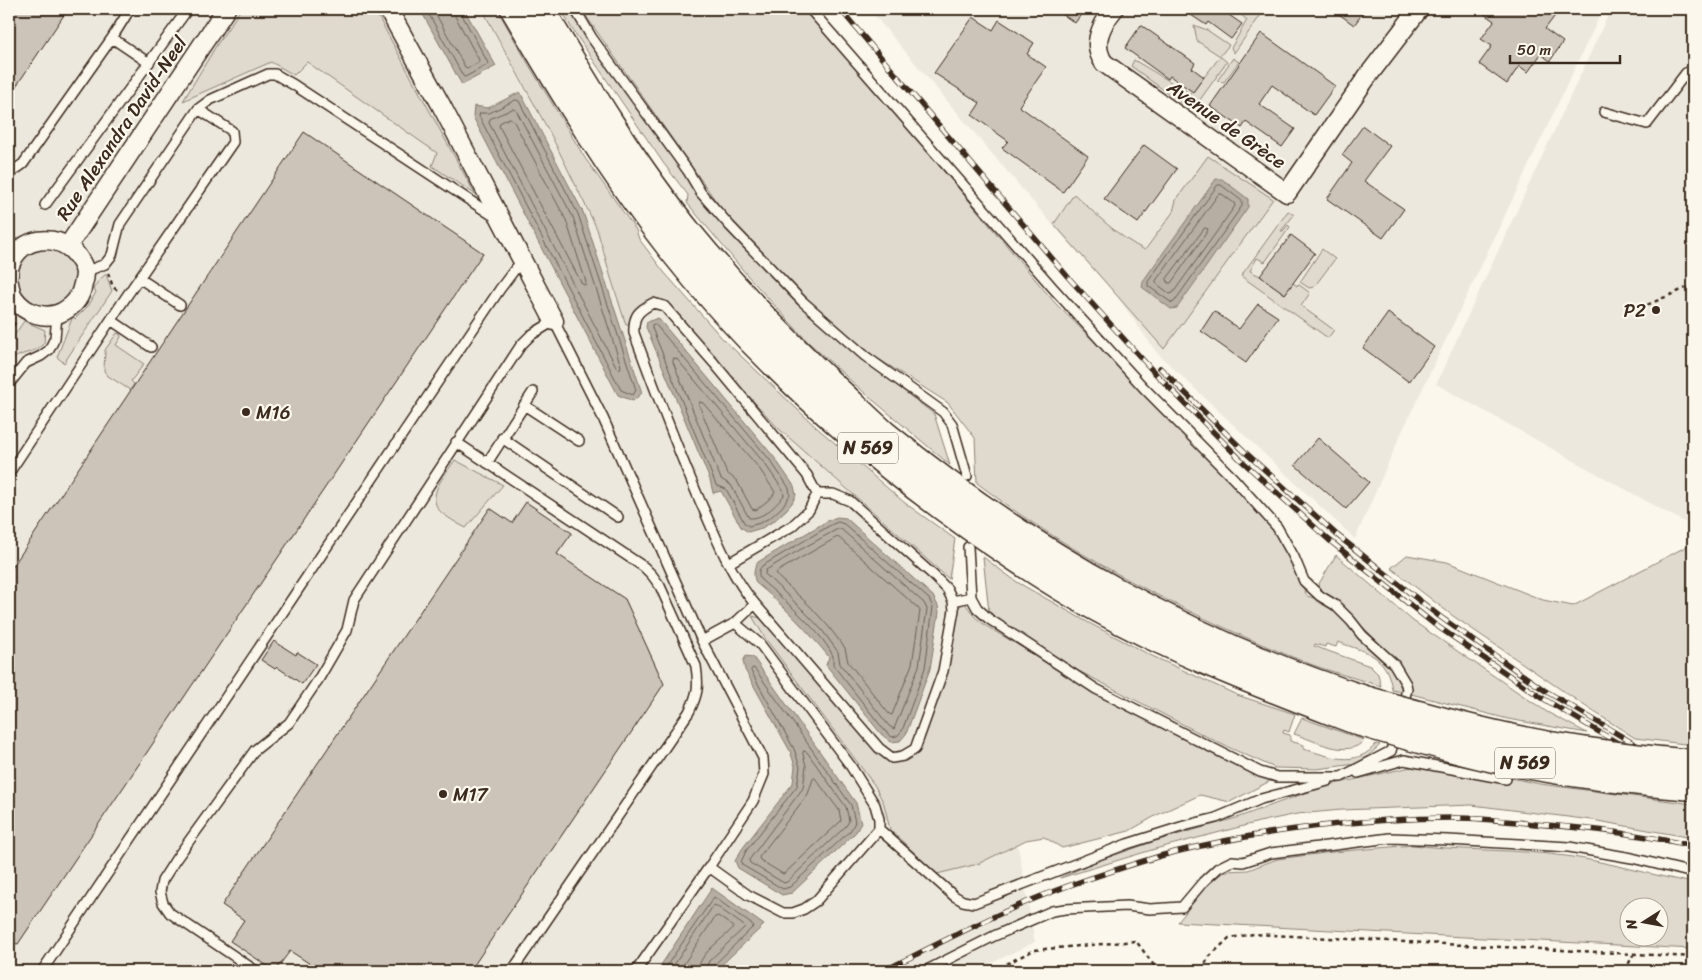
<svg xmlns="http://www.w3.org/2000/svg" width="1702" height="980" font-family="Sriracha,sans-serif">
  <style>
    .built { fill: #ede8dd }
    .green { fill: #dfd9ce; stroke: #8d8276; fill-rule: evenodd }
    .water { fill: #b6aea2; stroke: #85796d }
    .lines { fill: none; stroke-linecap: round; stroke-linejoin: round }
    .shore { stroke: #6c5f53; stroke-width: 1 }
    .building { fill: #ccc4b9; stroke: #3b2a1e }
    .lane-casing { stroke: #3b2a1e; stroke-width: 12 }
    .street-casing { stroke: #3b2a1e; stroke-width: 21 }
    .highway-casing { stroke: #3b2a1e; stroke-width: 31 }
    .path { stroke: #3b2a1e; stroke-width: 2.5; stroke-dasharray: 4 4; stroke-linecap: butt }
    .lane { stroke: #fbf7ec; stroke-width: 9 }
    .street { stroke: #fbf7ec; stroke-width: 18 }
    .highway { stroke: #fbf7ec; stroke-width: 28 }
    .rail-casing { stroke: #3b2a1e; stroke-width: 5.5 }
    .rail { stroke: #fbf7ec; stroke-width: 4; stroke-dasharray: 11; stroke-linecap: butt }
    .highway-bridge-casing { stroke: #3b2a1e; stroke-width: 31; stroke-linecap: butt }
    .highway-bridge { stroke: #fbf7ec; stroke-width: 28 }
    .poi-dot { fill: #3b2a1e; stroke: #fbf7ec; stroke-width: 2 }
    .labels { text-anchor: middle; stroke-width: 4.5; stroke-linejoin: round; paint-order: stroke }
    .shield { fill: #fbf7ec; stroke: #75685c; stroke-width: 1 }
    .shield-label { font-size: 18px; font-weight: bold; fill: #3b2a1e }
    .street-label { font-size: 19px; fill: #3b2a1e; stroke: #fbf7ec }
    .poi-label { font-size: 19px; fill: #3b2a1e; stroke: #fbf7ec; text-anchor: start }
  </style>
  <rect width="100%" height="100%" fill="#fbf7ec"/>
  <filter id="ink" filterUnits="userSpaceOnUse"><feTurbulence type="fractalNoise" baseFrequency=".02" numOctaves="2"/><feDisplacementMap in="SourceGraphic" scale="10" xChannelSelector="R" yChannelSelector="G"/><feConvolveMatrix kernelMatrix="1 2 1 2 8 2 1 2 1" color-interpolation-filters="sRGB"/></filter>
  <g filter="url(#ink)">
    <path class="built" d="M9,9H481L550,135L596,228L617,300L657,281L780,426L864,506L947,578L959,595L961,604L982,642L1035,942L975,971H9Z
      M869,9H1603L1400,436L1355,539L1157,353L1116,295L1051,223Z
      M1611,9H1693V527L1436,384Z"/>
    <path class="green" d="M241,9H374L475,194L432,166L437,153L307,62L294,75L271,62L183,101L216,46Z
      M482,9H497L529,65L585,158L636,230L639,239L664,272L722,338L816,427L905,503L955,539L949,579L778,428L665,304C642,301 635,301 628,325H626L611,278L597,229L551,135Z
      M561,9H572L690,180L697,194L718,220L784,289L858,356L934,414L950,465L867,395L808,342L747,275L687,203L688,195L664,164L572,29Z
      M581,9H807L1056,304L1104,351L1131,381L1271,523L1288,553L1307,596L1321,600L1340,612L1389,663L1396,673L1402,692L1392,690C1387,654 1367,653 1338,642L1336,647L1326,644L1325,647L1315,644L1314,646L1370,666L1378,674L1381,686C1355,678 1327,671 1302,661C1208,623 1117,578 1033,523C1014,511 996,497 977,483L975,438L948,403L874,356L821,314L725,214Z
      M1234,9H1265L1234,53L1231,48L1247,20Z
      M1194,25L1207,30L1229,45L1220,56L1197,41Z
      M1221,57L1227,62L1192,111L1131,66L1134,60L1191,94L1219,58Z
      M1233,58L1239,62L1224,82L1217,81Z
      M1208,156L1273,199L1164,349L1054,224L1074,194C1096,214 1118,237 1145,250L1173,212L1176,200Z
      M1288,211L1294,215L1281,231H1283L1288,225L1290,227L1265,262L1257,258L1250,271L1260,276L1285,294L1293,283L1297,286L1298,284L1310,293L1301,306L1334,330L1328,338L1241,276Z
      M18 277a29 29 0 1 1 58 0a29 29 0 1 1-58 0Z
      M1322,249L1335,259L1314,287L1309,288L1300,282Z
      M106,274L112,291L64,363L57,357L73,316L75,319L89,305L96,292L93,289L99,280Z
      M24,321L45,330L44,343C34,356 18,350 9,364V343Z
      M117,333L120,334L121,337L116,345L144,364L131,381L134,384L130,390L108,376L104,371L105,350Z
      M455,460L503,485L466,528C458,524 450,519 443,514C423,498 445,475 455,460Z
      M1693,543V745L1635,738L1588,708L1453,616L1391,568L1407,555L1447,562L1543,600L1573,606Z
      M1336,555L1413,621L1547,712L1587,733L1508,719L1411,694V685L1396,660L1340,604L1317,587Z
      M983,557L1017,582L1089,623L1150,655L1237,695L1295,714L1289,732L1284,730L1283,733L1290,735V741L1304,745V749C1329,756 1356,769 1376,744L1380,745L1366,758L1356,764L1317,769L1275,768L1221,744L1073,668L1005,625L989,612Z
      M965,603L975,617L986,626L1111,700L1272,780L1230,802L1200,795L1157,815L1129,831L1062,848L1044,837L1026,840L978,864L937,874L890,830L884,804L875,786L765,638L752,616L761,618L846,713L882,757L889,760L896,762L909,759L919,749L944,674L959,606Z
      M1302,718L1364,740C1349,760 1314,740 1294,734Z
      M1434,762L1540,784L1693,804V838L1592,820L1472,805L1342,810L1297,814L1259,822L1155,849L1060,878L1092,863L1155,841L1236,818L1325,786Z
      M1413,845C1464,851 1515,849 1566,856C1609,862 1651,875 1693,883V949L1178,922L1207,885L1225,871L1248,870L1277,859L1332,852ZM1630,908H1660V938H1630Z"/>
    <path class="water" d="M420,9H464L496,66L462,85Z
      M520,92L583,212L642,393L633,401L618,395L473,117L474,106L488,108Z
      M1216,179H1222L1248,199V207L1177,308L1171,309L1142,287L1143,281Z
      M658,318L774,457L794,486L796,495L792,503L786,510L774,521L762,528L748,532L741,527L721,491L713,493L710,480L646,327L647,322Z
      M837,517L846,518L933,596L938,606L939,612L930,669L906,734L900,741L891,742L881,734L826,665L829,657C807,630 783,605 756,583C753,575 753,570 758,562L827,521Z
      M746,656L753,657L856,803L861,823L856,832L792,893L782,895L738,868L735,861L742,849L793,783L795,766L790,751L745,670L743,661Z
      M712,888L764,925L715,971H657Z"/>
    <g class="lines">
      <path class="shore" d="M426,9L463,76L465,77L487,65L488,63L461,13L460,9
        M433,9L465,67L468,68L478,63L479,60L455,16L454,9
        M516,100L519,101L578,214L636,390L633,395L621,390L479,116L480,113H489Z
        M513,109L516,110L573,217L621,366L620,369L617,368L489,123L490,119Z
        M510,118L513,120L566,220L586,282L585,285L582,284L499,126L500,123Z
        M1218,185H1221L1242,201V206L1174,302L1172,303L1148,286V282Z
        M1219,194H1222L1234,203L1235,206L1173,293L1170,294L1157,284L1156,281Z
        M1205,228L1208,229L1207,232L1171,283H1168L1167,279Z
        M655,324L770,460L789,488L790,495L782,507L771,517L760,523L749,526L745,524L726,489L716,485L652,328V325Z
        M674,358L677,359L765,464L783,490L784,495C776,506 763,519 749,518L731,485L721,479L673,362Z
        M700,402L703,403L759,468L775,492L772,497L756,510L752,509L737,481L727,473L699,405Z
        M838,522L844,524L929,599L933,607L925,668L902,731L897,736L892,737L885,731L833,665C833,661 834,658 832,654C820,630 782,598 761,580C758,575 758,570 762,566L829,526Z
        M838,529H841L924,603L927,609L919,666L894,729L889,726L840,664L838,652L822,630L804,611L765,574L766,570L789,556Z
        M838,537L918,608L920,611L912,664L892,715L889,714L848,662L845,648L828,626L810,606L776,575L777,572Z
        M753,668L755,669L851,805L855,822L851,830L790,887L783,889L742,865L741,862L746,851L797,786L800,767L794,749L751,671Z
        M804,751L807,752L846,807L849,821L846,826L787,882L784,883L750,863L749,860L803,788L806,766L803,754Z
        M815,778L839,810L841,821L785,873L783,874L760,860L759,857L808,794L813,779Z
        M663,971L714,897L754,926L713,966L712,971
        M670,971L713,906L715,905L743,925L745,927L709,961L705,971
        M679,971L715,917L718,916L732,926L733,928C721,941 699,953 698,971"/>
    </g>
    <path class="building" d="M9,9H68L9,97Z
      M1055,9H1085L1075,23Z
      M1182,9H1234L1229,15L1242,24L1231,39L1208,22L1206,25Z
      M1332,9H1366L1354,25Z
      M1477,9H1560L1545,29L1563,42L1550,61L1541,54L1528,72L1519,66L1507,84L1479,64L1492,46L1481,39L1494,21Z
      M973,17L993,30L999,20L1034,43L1027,54L1046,67L1019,106L1088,156L1063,192L1002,148L1008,141L972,115L980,103L934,73Z
      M1141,25L1195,63L1192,68L1204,77L1193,92L1170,76L1168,79L1125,48Z
      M1261,33L1335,86L1314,115L1272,85L1259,104L1295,129L1282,147L1246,122L1242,128L1210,106Z
      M1363,126L1390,146L1364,181L1404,209L1383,238L1327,199L1352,163L1342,155Z
      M304,132L483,253L18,944L13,943L9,940V572Z
      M1144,145L1177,169L1138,223L1104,199Z
      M1291,235L1315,253L1285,294L1260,276Z
      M1258,304L1278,317L1246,363L1201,331L1214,311L1239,329Z
      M1388,313L1434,347L1409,382L1363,348Z
      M1318,438L1369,482L1346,509L1295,465Z
      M526,502L572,533L557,554L625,599L664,684L470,971H321L290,951L275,971L230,941L244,920L222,905L490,508L512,523Z
      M274,641L296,655L297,652L316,664L302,684L277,667L275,669L261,660Z"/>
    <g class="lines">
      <defs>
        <path id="lane" d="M575,9L592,38L688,171L701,193L730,226L802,301L865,356L943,412L952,424L967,476
          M810,9L1053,288L1144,388L1234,479L1277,527L1294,557L1304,581L1320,596L1335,605L1351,621L1362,635L1394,664L1406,684L1407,689L1402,709
          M112,38L149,63
          M1604,112L1647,124L1686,73L1693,70
          M9,174L23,164L112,38L130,9
          M45,205L185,13L186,9
          M85,272L105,264L112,255L120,224L198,109L210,100L268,74H275L294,85L495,217
          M139,278L180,305
          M111,320L151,347
          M9,384L26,363L41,356L49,350L55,338L57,315
          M524,405L579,441
          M502,438L618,517
          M456,442L644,567L652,575L660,586L696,666C699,686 698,694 689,712L512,971
          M487,463L533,392
          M9,473L126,297L233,142L232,131L198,109
          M968,547L971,597L977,608L989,619L1096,689L1260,772L1277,777H1341L1391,751L1395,736
          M729,563L792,526L809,510L817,494
          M953,601L971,597
          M735,623L755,604L879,748L892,758L903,756L915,749L943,671L954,610L953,601L947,589L932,574L850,501L833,494H817L807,475L714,363L664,306L653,303C638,311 633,316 634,333C656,392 678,452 704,510C718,542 732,577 755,604
          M702,641L735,623L760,644L850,765L875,805L879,819V829L816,901L804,909L793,913H783L748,895L709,867
          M1358,773L1404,760L1506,779
          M879,829L954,896L963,901L974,903L1127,844L1184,826L1216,818L1261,799L1328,781
          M42,971L500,289L515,269L523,262
          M256,971L170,913L163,903L160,892L162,881L176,859L255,750L289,723L318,680L347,630L354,600L521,345L531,335L554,321L603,418L702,641L763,758L764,774L753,801L709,867L636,971
          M925,971L994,936L1052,911L1065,909L1127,906L1150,909L1182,907L1203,882L1218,868L1232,861L1243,862L1271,853L1390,838L1448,840L1569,847L1632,858L1693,873"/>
        <path id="street" d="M388,9L440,103L554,321
          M1114,9C1101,25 1091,44 1104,63L1287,193L1367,77L1419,9
          M68,246L226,9
          M9,275C9,271 9,266 11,263C21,237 56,233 74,252C79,258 84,265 85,273C85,276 84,281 83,284C81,296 75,305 64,311C47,321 25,314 14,298C11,294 10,288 9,283"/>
        <path id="highway" d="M515,9C563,91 612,172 671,247C754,353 856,444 966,523C1007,552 1050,581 1095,606C1181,654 1270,687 1361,722
          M540,9C586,87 633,166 690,236C736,292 786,344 839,393C854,407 869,422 884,435C1027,552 1192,645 1368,701"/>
      </defs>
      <use href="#lane" class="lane-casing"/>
      <use href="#street" class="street-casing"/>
      <use href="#highway" class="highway-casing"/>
      <path class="path" d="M108,273L113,287L117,290
        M1640,308L1693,285
        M9,333L16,321
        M992,971L1034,950L1136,941L1158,971
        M1202,971L1208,958L1229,938L1254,934L1693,957
        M1625,971L1633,955"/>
      <use href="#lane" class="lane"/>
      <use href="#street" class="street"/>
      <use href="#highway" class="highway"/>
      <defs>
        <path id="rail" d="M840,9L1067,276L1152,370L1242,461L1329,540L1434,624L1539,696L1693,788
          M1160,368L1246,453L1337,535L1439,616L1544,690L1693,779
          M883,971C948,939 1013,904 1082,881C1113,871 1144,860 1175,852C1264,830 1363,818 1455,818C1481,818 1508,821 1535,824C1588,828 1641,834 1693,846"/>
      </defs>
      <use href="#rail" class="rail-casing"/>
      <use href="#rail" class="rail"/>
      <defs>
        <path id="highway-bridge" d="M1368,701C1428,718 1488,735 1550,746C1597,754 1645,760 1693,764
          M1361,722C1405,735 1449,748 1494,758C1559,771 1627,781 1693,786"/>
      </defs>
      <use href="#highway-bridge" class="highway-bridge-casing"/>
      <use href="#highway-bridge" class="highway-bridge"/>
    </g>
  </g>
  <g class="poi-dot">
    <circle cx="1656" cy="310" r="5"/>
    <circle cx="246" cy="412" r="5"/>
    <circle cx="443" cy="794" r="5"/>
  </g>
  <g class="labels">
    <g class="shield">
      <rect x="838" y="432.5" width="60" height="31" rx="4"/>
      <rect x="1495" y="747.5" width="60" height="31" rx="4"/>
    </g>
    <g class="shield-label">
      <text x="868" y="454">N 569</text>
      <text x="1525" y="769">N 569</text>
    </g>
    <g class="street-label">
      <text transform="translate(1227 124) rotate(35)" y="7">Avenue de Grèce</text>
      <text transform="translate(121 128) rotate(-56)" y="7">Rue Alexandra David-Neel</text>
    </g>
    <g class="poi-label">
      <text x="1646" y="317" text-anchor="end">P2</text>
      <text x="256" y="419">M16</text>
      <text x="453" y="801">M17</text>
    </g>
  </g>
  <rect width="1702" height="980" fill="none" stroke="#fbf7ec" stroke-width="30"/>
  <rect x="15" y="15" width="1672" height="950" fill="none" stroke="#3b2a1e" stroke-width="2" filter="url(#ink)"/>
  <g transform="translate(1644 922) rotate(259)"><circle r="24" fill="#fbf7ec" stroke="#aea59a"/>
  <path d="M0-4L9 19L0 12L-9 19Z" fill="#3b2a1e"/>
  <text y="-8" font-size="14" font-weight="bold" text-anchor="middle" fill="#3b2a1e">N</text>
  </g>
  <path d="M1510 55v8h110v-8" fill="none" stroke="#3b2a1e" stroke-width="2.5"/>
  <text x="1517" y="55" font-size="15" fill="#3b2a1e" stroke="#fbf7ec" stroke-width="4" paint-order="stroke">50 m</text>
</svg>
